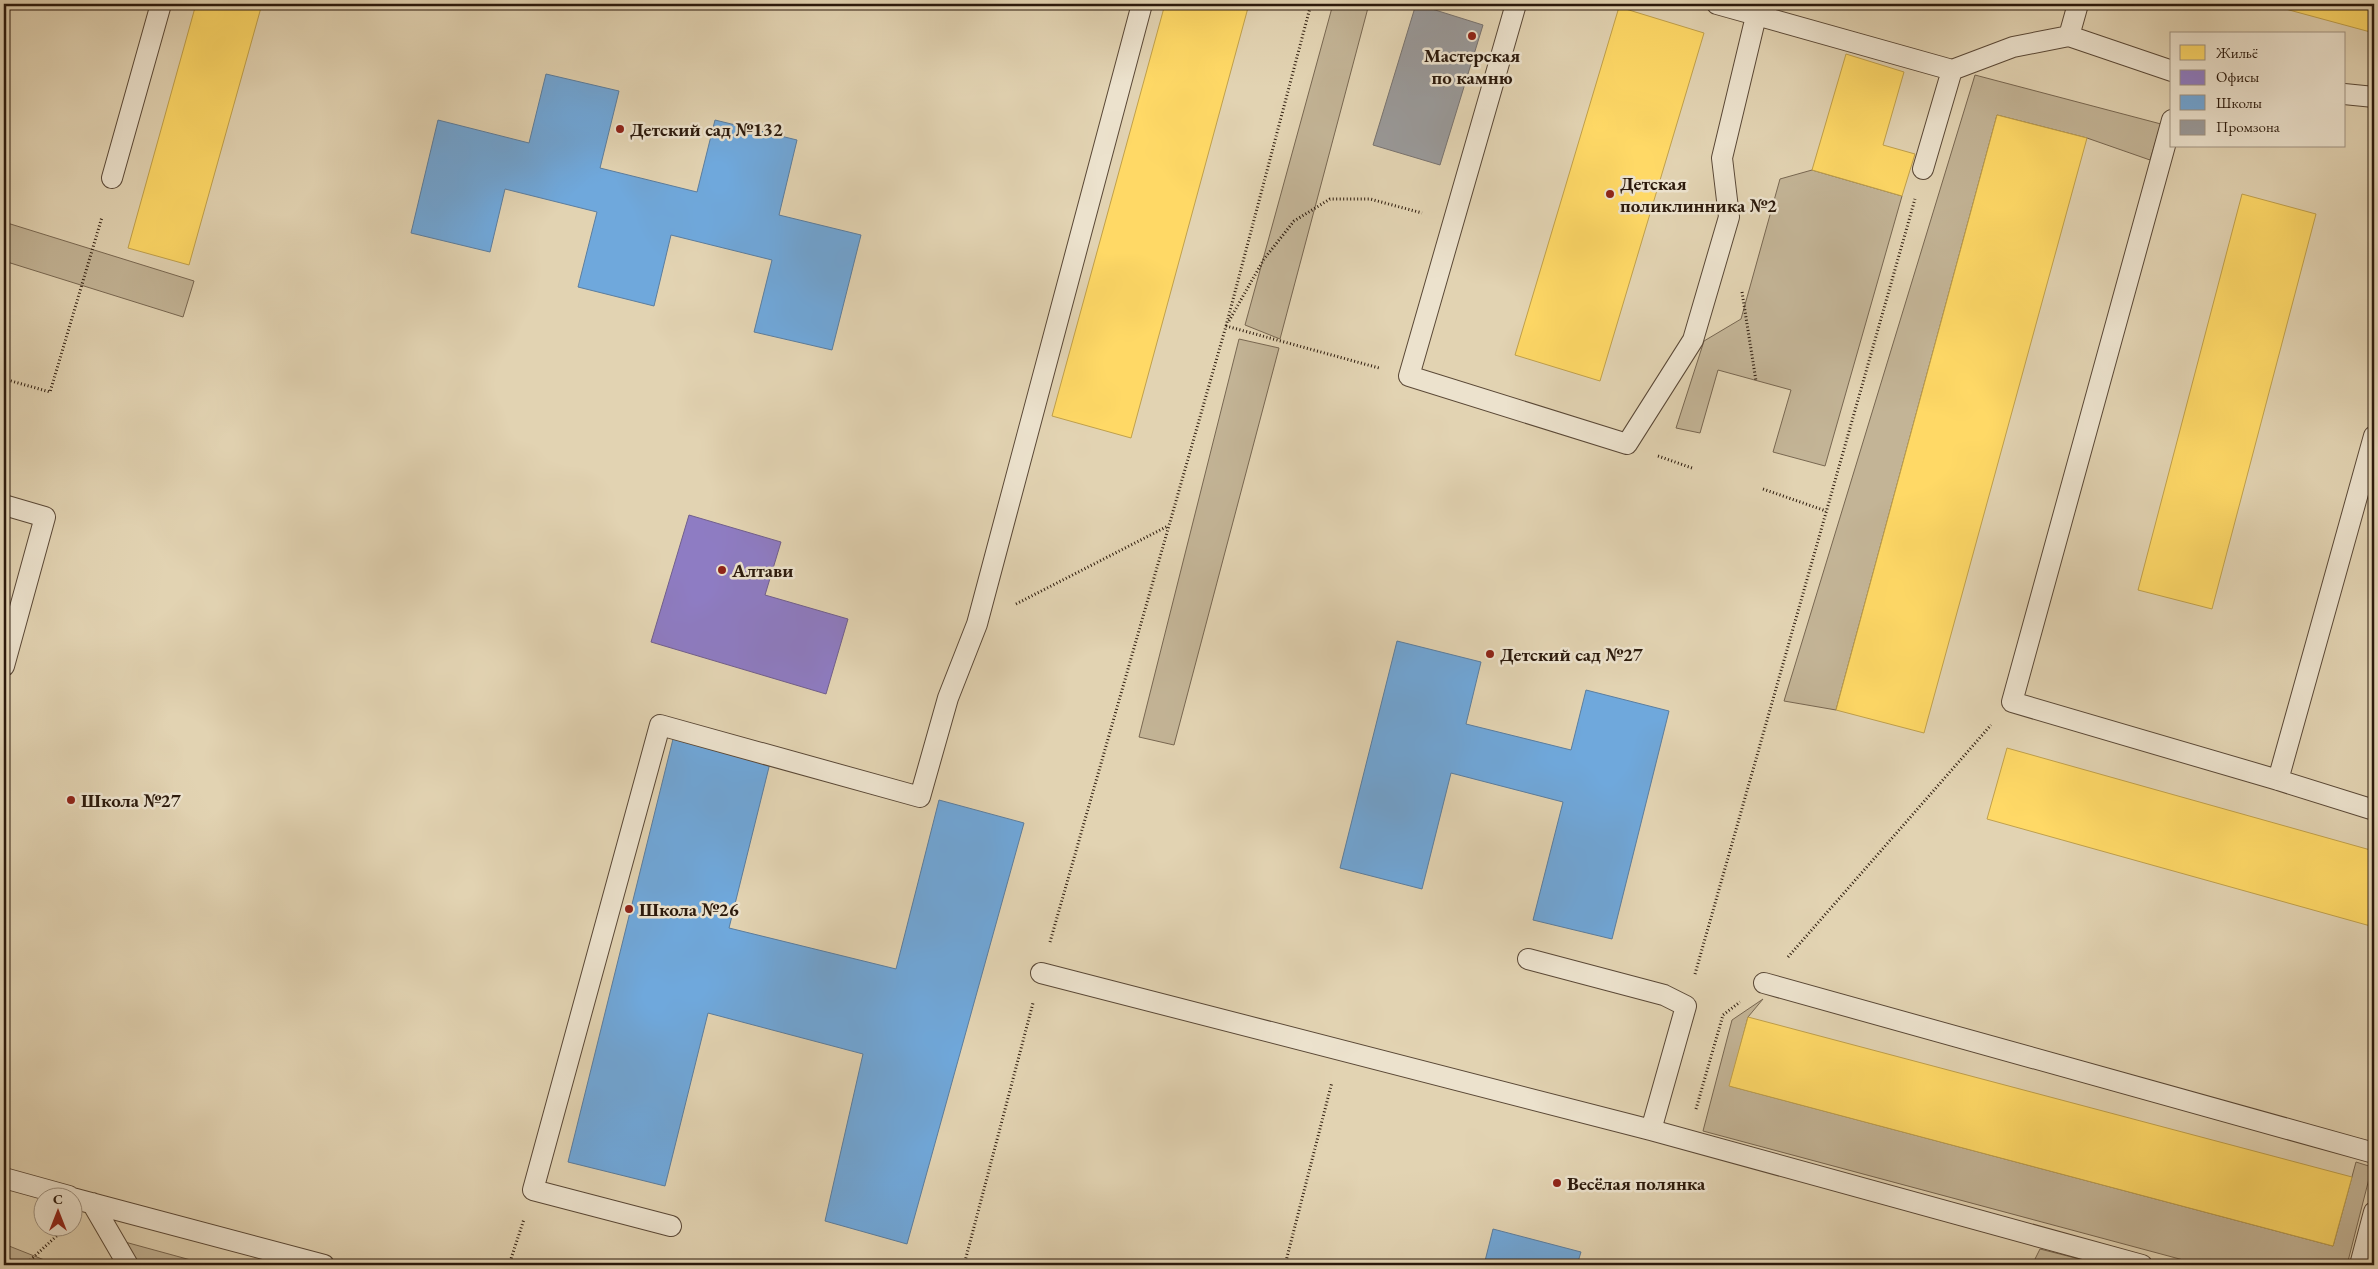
<svg xmlns="http://www.w3.org/2000/svg" width="2378" height="1269" font-family="'EB Garamond',serif">
  <style>
    .green { fill: #c3b496; stroke: #786751 }
    .homes { fill: #ffd966; stroke: #c0a04b }
    .offices { fill: #8e7cc3; stroke: #715f8c }
    .schools { fill: #6fa8dc; stroke: #5b7d9e }
    .industry { fill: #999; stroke: #78736f }
    .lines { fill: none; stroke-linecap: round; stroke-linejoin: round }
    .service-casing { stroke: #5a4836; stroke-width: 22 }
    .path { stroke: #2c1a0c; stroke-width: 3; stroke-dasharray: 1 2.5; stroke-linecap: butt }
    .service { stroke: #ece2cd; stroke-width: 20 }
    .poi-dot { fill: #8f2418; stroke: #ece2cd; stroke-width: 2 }
    .labels { text-anchor: middle; stroke-width: 5; stroke-linejoin: round; paint-order: stroke }
    .poi-label { font-size: 19px; font-weight: bold; fill: #2c1a0c; stroke: #ece2cd; text-anchor: start }
  </style>
  <rect width="100%" height="100%" fill="#e2d3b2"/>
  <filter id="stains"><feTurbulence type="fractalNoise" baseFrequency=".004" numOctaves="4"/><feColorMatrix values="0 0 0 0 .2 0 0 0 0 .09 0 0 0 0 .02 0 0 0 .5 -.17"/></filter>
  <radialGradient id="worn" r=".72"><stop offset=".6" stop-color="#630" stop-opacity="0"/><stop offset="1" stop-color="#630" stop-opacity=".3"/></radialGradient>
  <path class="green" d="M1333,4H1369L1280,339L1245,325Z
    M1975,75L2161,124L2150,160L2087,138L1997,115L1836,710L1784,701Z
    M1812,170L1902,196L1825,466L1773,452L1791,390L1718,370L1700,433L1676,428L1704,341L1741,319L1780,179Z
    M4,222L194,281L183,317L4,261Z
    M1239,339L1279,348L1174,745L1139,737Z
    M1763,999L1748,1017L1730,1086L2333,1246L2356,1162L2372,1167L2347,1265H2202L1703,1131L1732,1020Z
    M114,1239L209,1265H128Z
    M4,1244L57,1265H4Z
    M2040,1249L2103,1265H2032Z"/>
  <path class="homes" d="M196,4H262L189,265L128,248Z
    M1165,4H1249L1131,438L1052,416Z
    M2267,4H2374V33Z
    M1619,7L1704,33L1600,381L1515,355Z
    M1846,54L1904,72L1883,145L1915,154L1902,196L1812,170Z
    M1997,115L2087,138L1924,733L1836,710Z
    M2242,194L2316,214L2212,609L2138,590Z
    M2007,748L2374,851V927L1987,819Z
    M1748,1017L2352,1177L2333,1246L1729,1086Z"/>
  <path class="offices" d="M689,515L781,542L765,595L848,619L826,694L651,642Z"/>
  <path class="schools" d="M546,74L619,91L600,168L697,192L715,120L797,140L779,215L861,235L832,350L754,332L772,260L671,235L654,306L578,287L597,212L505,189L490,252L411,233L438,120L529,143Z
    M1397,641L1481,662L1466,724L1571,750L1586,690L1669,711L1612,939L1533,920L1563,802L1451,773L1422,889L1340,868Z
    M673,739L770,763L729,928L896,969L939,800L1024,823L907,1244L825,1221L863,1054L708,1013L665,1186L568,1162Z
    M1493,1229L1581,1252L1577,1265H1484Z"/>
  <path class="industry" d="M1416,4L1483,25L1440,165L1373,145Z"/>
  <g class="lines">
    <defs>
      <path id="service" d="M1516,4L1409,376L1627,444L1693,340L1729,217L1722,158L1756,16
        M1717,4L1952,70L2013,47L2069,36
        M2078,4L2069,36L2172,71
        M2344,94L2374,97
        M2172,120L2012,702L2278,780L2374,810
        M1923,169L1952,70
        M112,178L161,4
        M4,505L45,517L4,666
        M2278,780L2374,436
        M1528,959L1664,995L1686,1006L1651,1130
        M1041,973L1651,1130L2142,1265
        M1764,983L2374,1153
        M4,1178L69,1196
        M72,1198L324,1265
        M92,1203L128,1265
        M671,1226L533,1190L660,725L920,797L948,698L977,624L1142,4
        M2360,1265L2374,1212"/>
    </defs>
    <use href="#service" class="service-casing"/>
    <path class="path" d="M1742,292L1756,381
      M1229,321L1264,259L1294,221L1330,199H1370L1422,213
      M1226,326L1311,4
      M4,379L50,392L102,217
      M1658,456L1692,468
      M1763,489L1826,511
      M1016,604L1168,526
      M1050,942L1226,326L1379,368
      M1788,957L1991,725
      M1695,974L1915,199
      M1696,1109L1723,1015L1740,1002
      M25,1265L63,1230
      M509,1265L524,1219
      M964,1265L1033,1003
      M1285,1265L1332,1082"/>
    <use href="#service" class="service"/>
  </g>
  <g class="poi-dot">
    <circle cx="1472" cy="36" r="5"/>
    <circle cx="620" cy="129" r="5"/>
    <circle cx="1610" cy="194" r="5"/>
    <circle cx="722" cy="570" r="5"/>
    <circle cx="1490" cy="654" r="5"/>
    <circle cx="71" cy="800" r="5"/>
    <circle cx="629" cy="909" r="5"/>
    <circle cx="1557" cy="1183" r="5"/>
  </g>
  <g class="labels">
    <g class="poi-label">
      <text x="1472" y="62" text-anchor="middle">Мастерская<tspan x="1472" dy="22">по камню</tspan></text>
      <text x="630" y="136">Детский сад №132</text>
      <text x="1620" y="190">Детская<tspan x="1620" dy="22">поликлинника №2</tspan></text>
      <text x="732" y="577">Алтави</text>
      <text x="1500" y="661">Детский сад №27</text>
      <text x="81" y="807">Школа №27</text>
      <text x="639" y="916">Школа №26</text>
      <text x="1567" y="1190">Весёлая полянка</text>
    </g>
  </g>
  <rect width="2378" height="1269" fill="none" stroke="#e2d3b2" stroke-width="20"/>
  <rect x="5" y="5" width="2368" height="1259" fill="none" stroke="#2c1a0c" stroke-width="2.5"/>
  <rect x="10" y="10" width="2358" height="1249" fill="none" stroke="#2c1a0c"/>
  <rect x="2170" y="32" width="175" height="115" fill="#ece2cd" stroke="#9f9280"/>
  <rect x="2180" y="45" width="25" height="15" fill="#ffd966" stroke="#9f9280"/>
  <text x="2216" y="58" font-size="15" fill="#2c1a0c">Жильё</text>
  <rect x="2180" y="70" width="25" height="15" fill="#8e7cc3" stroke="#9f9280"/>
  <text x="2216" y="82" font-size="15" fill="#2c1a0c">Офисы</text>
  <rect x="2180" y="95" width="25" height="15" fill="#6fa8dc" stroke="#9f9280"/>
  <text x="2216" y="108" font-size="15" fill="#2c1a0c">Школы</text>
  <rect x="2180" y="120" width="25" height="15" fill="#999999" stroke="#9f9280"/>
  <text x="2216" y="132" font-size="15" fill="#2c1a0c">Промзона</text>
  <g transform="translate(58 1212)"><circle r="24" fill="#ece2cd" stroke="#9f9280"/>
  <path d="M0-4L9 19L0 12L-9 19Z" fill="#8f2418"/>
  <text y="-8" font-size="14" font-weight="bold" text-anchor="middle" fill="#2c1a0c">С</text>
  </g>
  <rect width="100%" height="100%" filter="url(#stains)"/>
  <rect width="100%" height="100%" fill="url(#worn)"/>
</svg>
